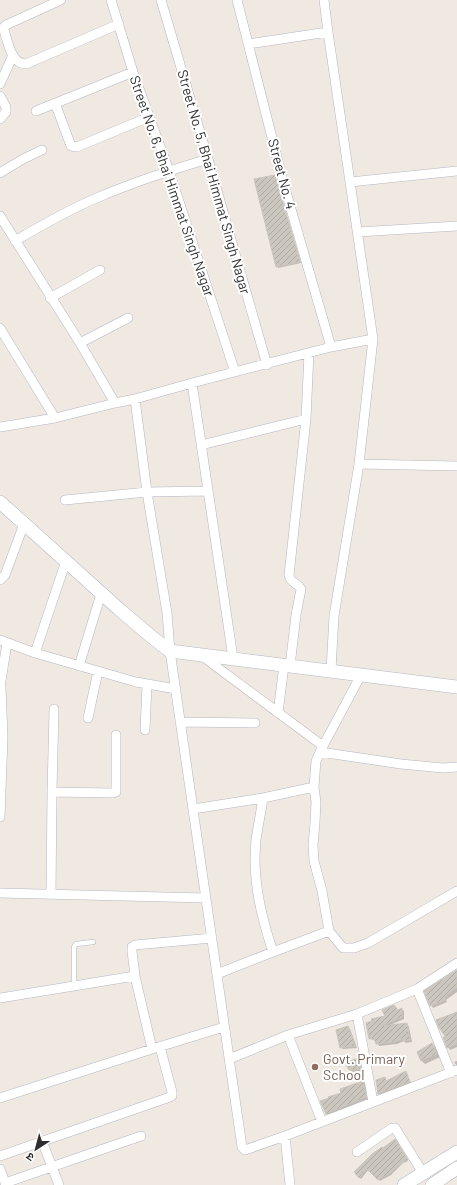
<svg xmlns="http://www.w3.org/2000/svg" width="457" height="1185" font-family="Barlow,'Noto Sans Devanagari',sans-serif">
  <style>
    .shadow { fill: #0003 }
    .building { fill: url(#building-hatch); stroke: #cbc5ba }
    .lines { fill: none; stroke-linecap: round; stroke-linejoin: round }
    .lane-casing { stroke: #b4b7c1; stroke-width: 5.5 }
    .street-casing { stroke: #b4b7c1; stroke-width: 10 }
    .secondary-casing { stroke: #b4b7c1; stroke-width: 14 }
    .lane { stroke: #fff; stroke-width: 4.5 }
    .street { stroke: #fff; stroke-width: 9 }
    .secondary { stroke: #fff; stroke-width: 13 }
    .education-dot { fill: #8d6e63; stroke: #fff; stroke-width: 1.5 }
    .labels { text-anchor: middle; stroke-width: 4; stroke-linejoin: round; paint-order: stroke }
    .street-label { font-size: 14px; fill: #2e2e2e; stroke: #fff }
    .education-label { font-size: 14px; fill: #785e54; stroke: #fff; text-anchor: start }
  </style>
  <defs>
    <pattern id="building-hatch" width="6" height="6" patternUnits="userSpaceOnUse"><rect width="6" height="6" fill="#cbc7bf"/><path d="M-1 1l2-2M0 6l6-6M5 7l2-2" fill="none" stroke="#afaba4"/></pattern>
  </defs>
  <rect width="100%" height="100%" fill="#efe9e1"/>
  <path class="shadow" d="M275,176L301,263L278,268L255,180Z
    M457,975V992L446,1000L447,1002L433,1008L431,1005Z
    M402,1009L404,1011V1019L388,1026L407,1024L409,1027L412,1042L406,1043L404,1041L397,1044L379,1046L376,1039L372,1040L370,1038L386,1017Z
    M457,1013V1047L450,1050L444,1038L447,1037Z
    M348,1027L350,1029L357,1048L343,1049L341,1047Z
    M432,1044L436,1048L440,1057L425,1064L422,1061L418,1052Z
    M358,1059L360,1061L362,1071L352,1072L349,1069Z
    M457,1061V1066L454,1062Z
    M405,1073L412,1084L381,1096L379,1093L385,1078L387,1082Z
    M363,1082L365,1084L367,1099L328,1115L327,1113L342,1094Z
    M396,1141L408,1161L403,1163L391,1175L380,1181L369,1169L361,1179L355,1172L383,1149Z"/>
  <path class="building" d="M275,175L300,262L276,267L254,179Z
    M457,970V987L445,997L446,1000L430,1006L424,991Z
    M394,1005L398,1010L402,1008V1017L381,1026L407,1023L410,1040L403,1041L402,1039L394,1042L376,1044L374,1038L369,1039L366,1023L372,1021L371,1019L385,1016L382,1010Z
    M457,1012V1044L447,1048L443,1037H446L439,1028L436,1020Z
    M348,1026L356,1046L340,1048L336,1030Z
    M432,1043L437,1054L421,1061L417,1052Z
    M359,1058L361,1069L349,1070L345,1062Z
    M406,1071L410,1082L378,1094L376,1080L385,1077L386,1081Z
    M363,1081L366,1097L326,1114L320,1101L329,1098L328,1097L341,1093L340,1089Z
    M395,1139L408,1160L402,1163L389,1174L378,1180L367,1169L359,1178L354,1172L372,1154L382,1147L383,1148Z"/>
  <g class="lines">
    <defs>
      <path id="lane" d="M74,986V947L76,944L93,942"/>
      <path id="street" d="M61,0L6,25L4,27V30C8,42 11,64 26,64L119,24
        M111,0L133,72L169,171L235,372
        M161,0L208,159L267,365
        M237,0L284,185L331,347
        M324,0L328,32L373,339
        M248,44L328,32
        M0,84L13,55
        M0,96L6,107V112L0,119
        M55,103L71,146L77,147L149,117
        M36,111L133,72
        M0,173L23,159L42,150
        M350,182L457,171
        M0,216L80,343L115,403
        M358,232L457,226
        M15,241C42,225 70,209 99,197C134,182 171,170 208,159
        M50,298L100,270
        M0,328L55,418
        M80,343L128,318
        M192,383L331,347L373,339L359,464L334,616L331,670
        M135,399L147,492L167,613L170,651L242,1147L245,1150L285,1136L457,1070
        M0,427L55,418L115,403L135,399L192,383L233,658
        M201,445L306,419
        M359,464L457,466
        M65,500L147,492L208,491
        M0,580L5,575L24,524
        M0,640L35,653L136,682L176,689
        M35,653L66,561
        M202,656L323,746
        M79,666L101,594
        M290,666L296,615L301,589C298,583 290,583 289,575L306,419L309,353
        M0,687L7,643
        M54,709L52,792L113,793L116,792V735
        M278,713L284,665
        M88,718L98,671
        M180,722L255,723
        M145,730L147,685
        M320,752L401,764L443,768L457,767
        M314,787L316,802L315,823L313,845L314,861L322,891L329,931L343,948H354L368,943L457,891
        M263,798C261,812 258,826 256,840C252,879 261,916 273,952L329,931
        M193,809L263,798L314,787L316,761L323,746L361,675
        M0,817L3,737L1,687
        M0,893L206,898
        M51,895L52,792
        M217,974L273,952
        M417,989L451,1073
        M0,998L135,976
        M288,1035L357,1014
        M152,1049L135,976L132,951V947L135,945L212,938
        M229,1059L288,1035L322,1122
        M0,1098L152,1049L224,1027
        M373,1102L357,1014L417,989L457,963
        M285,1136L290,1185
        M42,1141L59,1185
        M357,1152L392,1128H395L423,1173
        M0,1156L170,1097L172,1096V1092L160,1047
        M0,1169L6,1185
        M5,1183L141,1136"/>
      <path id="secondary" d="M0,502L120,610L153,638L170,651L457,687
        M404,1185L457,1152
        M432,1185L457,1168"/>
    </defs>
    <use href="#lane" class="lane-casing"/>
    <use href="#street" class="street-casing"/>
    <use href="#secondary" class="secondary-casing"/>
    <use href="#lane" class="lane"/>
    <use href="#street" class="street"/>
    <use href="#secondary" class="secondary"/>
  </g>
  <circle class="education-dot" cx="315" cy="1067" r="4"/>
  <g class="labels">
    <g class="street-label">
      <text transform="translate(282 174) rotate(75)" y="5">Street No. 4</text>
      <text transform="translate(214 182) rotate(74)" y="5">Street No. 5, Bhai Himmat Singh Nagar</text>
      <text transform="translate(172 186) rotate(71)" y="5">Street No. 6, Bhai Himmat Singh Nagar</text>
    </g>
    <g class="education-label">
      <text x="323" y="1064">Govt. Primary<tspan x="323" dy="16">School</tspan></text>
    </g>
  </g>
  <g transform="translate(36 1149) rotate(216)" stroke="#ffffff" stroke-width="3" paint-order="stroke">
  <path d="M0-3L7 15L0 10L-7 15Z" fill="#2e2e2e"/>
  <text y="-6" font-size="11" font-weight="bold" text-anchor="middle" fill="#2e2e2e">उ</text>
  </g>
</svg>
